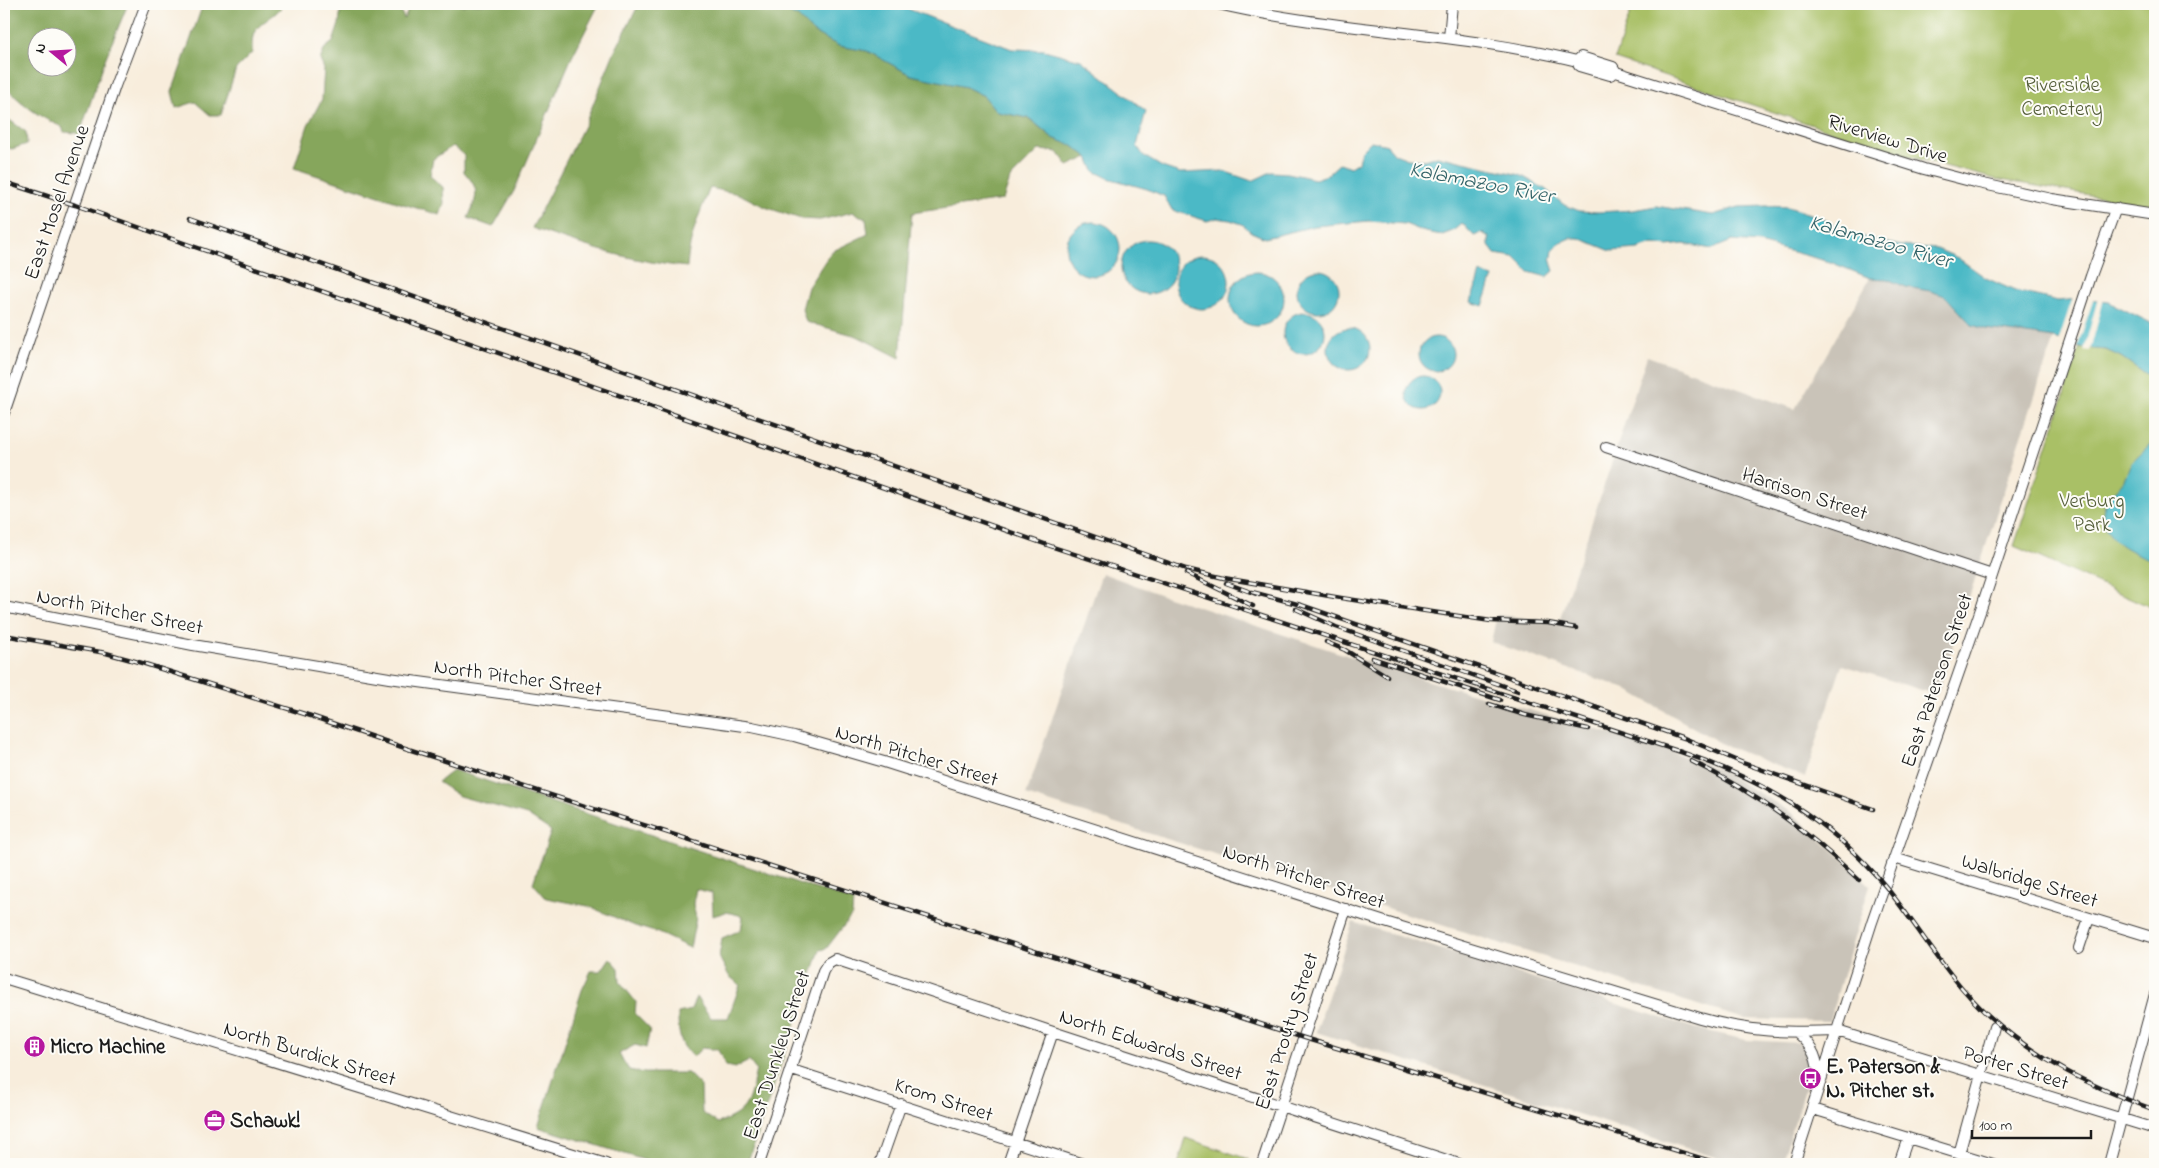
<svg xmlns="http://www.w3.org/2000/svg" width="2159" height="1168" font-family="'Indie Flower',sans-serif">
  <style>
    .industrial { fill: #c9c3b8 }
    .green { fill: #a9c066; stroke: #626e41 }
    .forest { fill: #86a65b; stroke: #51613c; fill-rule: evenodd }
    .water { fill: #4cb9c6; stroke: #346a71 }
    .pier { fill: #f8eddc }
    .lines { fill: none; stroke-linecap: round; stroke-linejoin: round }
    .minor-casing { stroke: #3d3b39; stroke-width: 12 }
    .minor { stroke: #fff; stroke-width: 10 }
    .rail-casing { stroke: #1c1c1c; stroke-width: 4.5 }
    .rail { stroke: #fdfcf7; stroke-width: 2.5; stroke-dasharray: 8; stroke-linecap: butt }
    .labels { text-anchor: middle; stroke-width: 4; stroke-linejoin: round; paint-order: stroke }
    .park-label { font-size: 21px; fill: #545e3a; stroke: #fdfcf7 }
    .street-label { font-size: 21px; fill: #1c1c1c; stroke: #fdfcf7 }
    .poi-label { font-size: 21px; font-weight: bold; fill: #1c1c1c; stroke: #fdfcf7; text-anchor: start }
    .water-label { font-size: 22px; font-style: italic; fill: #326368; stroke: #fdfcf7 }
  </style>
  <rect width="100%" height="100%" fill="#fdfcf7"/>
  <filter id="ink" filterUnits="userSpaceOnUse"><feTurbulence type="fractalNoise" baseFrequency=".02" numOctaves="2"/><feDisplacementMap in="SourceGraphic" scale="10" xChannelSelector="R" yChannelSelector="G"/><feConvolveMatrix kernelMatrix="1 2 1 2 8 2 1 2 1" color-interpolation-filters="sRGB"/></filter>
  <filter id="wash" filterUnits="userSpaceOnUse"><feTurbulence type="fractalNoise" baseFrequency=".0096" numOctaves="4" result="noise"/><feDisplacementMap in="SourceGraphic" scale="20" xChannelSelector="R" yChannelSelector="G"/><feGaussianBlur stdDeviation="1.12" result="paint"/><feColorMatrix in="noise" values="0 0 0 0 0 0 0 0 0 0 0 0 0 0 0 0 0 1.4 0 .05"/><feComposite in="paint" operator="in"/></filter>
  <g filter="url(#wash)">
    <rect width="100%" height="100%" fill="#f8eddc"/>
    <path class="industrial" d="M1870,278L1887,279L1906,287L1930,291L1945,297L1972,325L1985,329L2054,338L1937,695L1842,665L1805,777L1724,745L1624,688L1491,642L1497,615L1559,621L1647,356L1795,409Z
      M1102,573L1162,595L1395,671L1670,751L1716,768L1791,812L1870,885L1829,1021L1745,1019L1701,1006L1026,795Z
      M1353,922L1694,1028L1746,1040L1799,1043L1813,1065L1781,1164H1737L1316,1032Z"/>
    <path class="green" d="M1633,4H2155V206L1995,179L1899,154L1615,59Z
      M2080,347L2106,350L2121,357L2150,377L2155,378V609L2014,546Z
      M1186,1138L1248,1159L1246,1164H1178Z"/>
    <path class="forest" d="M4,4H128L106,57L79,136L76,133L64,132L62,127C39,117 21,104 4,85ZM38,38H68V68H38Z
      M203,4H283C278,16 261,20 254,33C252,38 252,47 252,53L236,69L221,115H210L195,102L176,108L172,92Z
      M345,4H394L399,6L404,19L411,4H457L463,6L466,4H599L571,59L514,191L493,227L468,218C477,197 481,190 464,172V155L453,146L433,159L430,176L443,187L444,204L440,215L400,203L294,168L308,125L322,99L324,69L320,60L325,48L333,42L339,24L341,7Z
      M639,4H770L798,17L813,32L839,46L867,51L911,75L966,87L984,96L997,112L1028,118L1053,138L1071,145L1088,157L1068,166L1058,152L1039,150L1010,179L1003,200L912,213L900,358L857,336L806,322L802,309L808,287L831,252L868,234L866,219L853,212L820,220L801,219L765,207L739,194L710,188C699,214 689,238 687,267C634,262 582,246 532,228L585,124L613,55Z
      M4,116L26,132L27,144L12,149L4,147Z
      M453,770L853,901L852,915L826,949L820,950L747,1164H657L538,1127L582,990L591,971H601L610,958L619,968L620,982L636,1002L635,1014L650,1029L646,1048L635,1045L619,1054L629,1070L644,1073H688L701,1086L702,1113L718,1123C750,1112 749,1100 756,1070L749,1061L735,1068L726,1066L718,1050L702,1048L693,1057C679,1045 678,1031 678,1013L691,1010L696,997L711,1018H728L740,985L729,976L719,957L722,938L741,930L743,916L726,912L713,916L712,893L696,889L693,904L696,918L690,948L658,933L635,926L588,906L546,898L533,883L551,831L527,815L459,796L438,782Z"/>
    <path class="water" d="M770,4H895L1012,49L1044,50L1081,60L1146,111L1137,146L1144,156L1162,167L1180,173L1223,171L1252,181L1271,172L1288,173L1315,179L1327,175L1340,163L1350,167L1358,162L1361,151L1371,141L1387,145L1395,154L1408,159L1424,160L1437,156L1520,175L1545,189L1563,204L1579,211L1599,212L1633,210L1656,206L1713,215L1739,207L1766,206L1788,207L1819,217L1859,236L1901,246L1937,249L1958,258L1986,278L2015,291L2058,301L2077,299L2109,302L2155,325V378L2150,377L2121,357L2106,350L2084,348L2054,338L2034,335L1985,329L1972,325L1945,296L1930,291L1906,287L1887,279L1870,278L1830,262L1759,243L1732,241L1712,249L1684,244L1667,246L1653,244L1638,249L1611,251L1579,238H1570L1559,243L1553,250L1551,262L1554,271L1547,277L1529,272L1514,257L1495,254L1489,246V237L1482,233L1474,236L1462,223L1453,231L1442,235L1425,232L1405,224L1369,221L1315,226L1265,238L1251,232L1242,224L1230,220L1217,218L1207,221L1172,210L1164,196L1147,189L1108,178L1094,171L1088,157L1071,145L1053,138L1029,118L997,112L984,96L966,87L911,75L867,51L839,46L813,32L798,17Z
      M1066 249a27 27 0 1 1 54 0a27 27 0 1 1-54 0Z
      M1121 267a27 27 0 1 1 54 0a27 27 0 1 1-54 0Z
      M1175 282a27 27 0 1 1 54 0a27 27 0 1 1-54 0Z
      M1297 291a21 21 0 1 1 42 0a21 21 0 1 1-42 0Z
      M1230 299a27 27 0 1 1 54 0a27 27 0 1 1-54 0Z
      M1480,273L1493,277L1483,306L1471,302Z
      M1283 333a21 21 0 1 1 42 0a21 21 0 1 1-42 0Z
      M1328 349a21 21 0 1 1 42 0a21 21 0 1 1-42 0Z
      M1419 354a17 17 0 1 1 34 0a17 17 0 1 1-34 0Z
      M1406 393a17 17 0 1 1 34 0a17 17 0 1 1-34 0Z
      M2155,443V561C2135,554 2100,540 2103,512C2104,500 2117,490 2124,480C2127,475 2128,468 2131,463C2137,456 2145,450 2150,444Z"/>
    <path class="pier" d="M2073,297L2094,298L2077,348L2058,342Z
      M2098,298L2104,299L2090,351L2084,350Z"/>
  </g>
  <g filter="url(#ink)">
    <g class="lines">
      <defs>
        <path id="minor" d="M1218,4C1336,32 1459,32 1577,61L1581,57L1613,67L1616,72L1924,169L1974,182L2052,199L2155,215
          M1449,38L1452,4
          M1577,61L1579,66L1610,75L1616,72
          M4,413L115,86L146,4
          M1606,447L1992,575
          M4,607L193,645L389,678L752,727L794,736L884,762L1385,922L1700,1018C1749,1032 1787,1033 1837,1031L2155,1129
          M1894,858L2155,938
          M2079,948L2089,918
          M4,978L606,1164
          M1797,1033C1814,1048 1818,1059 1819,1082
          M792,1070L1083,1164
          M1813,1109L1993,1164
          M1959,1154L1994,1027
          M759,1164L823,971L828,963L835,959L1053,1032L1459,1164
          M880,1164L901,1104
          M1008,1164L1053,1032
          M1262,1164L1346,909
          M1794,1164L1872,922L1982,606L2091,276L2116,208
          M1899,1164L1908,1138
          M2109,1164L2155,994"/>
      </defs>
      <use href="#minor" class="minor-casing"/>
      <use href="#minor" class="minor"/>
      <defs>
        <path id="rail" d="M4,182L75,205L1056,548L1681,752C1761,779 1831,820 1886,887C1921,930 1947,978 1989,1016C2040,1062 2092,1087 2155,1110
          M190,218L1186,569L1224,578L1341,598L1491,621L1548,623L1576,628
          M1186,573L1253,606
          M1226,583L1259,595
          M1252,592L1301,605L1684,738L1743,763L1873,809
          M1296,609L1336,627L1518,691
          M4,635L106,653L142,663L311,716L402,747L1304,1038L1720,1164
          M1326,642L1345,650L1387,676
          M1372,658L1500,700
          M1489,704L1525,715L1588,729
          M1691,761C1753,791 1809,832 1859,880"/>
      </defs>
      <use href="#rail" class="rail-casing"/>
      <use href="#rail" class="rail"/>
    </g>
  </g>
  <defs>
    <symbol id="building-disc" viewBox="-11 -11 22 22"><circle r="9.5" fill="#b5179e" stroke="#fdfcf7"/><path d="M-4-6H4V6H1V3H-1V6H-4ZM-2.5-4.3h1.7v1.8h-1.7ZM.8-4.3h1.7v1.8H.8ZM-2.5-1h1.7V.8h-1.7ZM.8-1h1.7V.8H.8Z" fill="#fff"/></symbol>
    <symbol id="bus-disc" viewBox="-11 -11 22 22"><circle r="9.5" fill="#b5179e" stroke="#fdfcf7"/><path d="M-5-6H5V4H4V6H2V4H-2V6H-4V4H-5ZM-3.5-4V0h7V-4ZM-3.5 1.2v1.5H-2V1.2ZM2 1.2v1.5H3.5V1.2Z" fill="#fff"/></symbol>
    <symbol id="office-disc" viewBox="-11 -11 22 22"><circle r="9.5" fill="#b5179e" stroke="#fdfcf7"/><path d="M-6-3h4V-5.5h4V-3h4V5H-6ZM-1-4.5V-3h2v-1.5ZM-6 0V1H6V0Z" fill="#fff"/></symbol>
  </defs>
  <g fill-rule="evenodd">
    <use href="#building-disc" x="22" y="1034" width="25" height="25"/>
    <use href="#bus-disc" x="1798" y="1066" width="25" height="25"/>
    <use href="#office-disc" x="202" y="1108" width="25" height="25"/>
  </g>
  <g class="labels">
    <g class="park-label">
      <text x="2062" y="91">Riverside<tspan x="2062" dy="24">Cemetery</tspan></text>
      <text x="2092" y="507">Verburg<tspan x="2092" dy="24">Park</tspan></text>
    </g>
    <g class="street-label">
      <text transform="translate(1888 138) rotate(17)" y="7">Riverview Drive</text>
      <text transform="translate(56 202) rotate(-71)" y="7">East Mosel Avenue</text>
      <text transform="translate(1805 493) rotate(18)" y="7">Harrison Street</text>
      <text transform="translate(120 611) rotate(11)" y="7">North Pitcher Street</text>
      <text transform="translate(518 677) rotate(8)" y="7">North Pitcher Street</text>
      <text transform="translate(1936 680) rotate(-71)" y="7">East Paterson Street</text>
      <text transform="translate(917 755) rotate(17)" y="7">North Pitcher Street</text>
      <text transform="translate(1304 876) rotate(18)" y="7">North Pitcher Street</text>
      <text transform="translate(2030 880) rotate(17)" y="7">Walbridge Street</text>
      <text transform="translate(1286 1031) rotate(-72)" y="7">East Prouty Street</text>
      <text transform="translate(1151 1044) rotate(18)" y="7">North Edwards Street</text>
      <text transform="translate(310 1053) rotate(17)" y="7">North Burdick Street</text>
      <text transform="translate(776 1055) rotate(-72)" y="7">East Dunkley Street</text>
      <text transform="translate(2016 1067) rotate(17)" y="7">Porter Street</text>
      <text transform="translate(944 1099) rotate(18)" y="7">Krom Street</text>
    </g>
    <g class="poi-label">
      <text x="50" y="1053">Micro Machine</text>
      <text x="1826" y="1073">E. Paterson &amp;<tspan x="1826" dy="24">N. Pitcher st.</tspan></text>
      <text x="230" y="1127">Schawk!</text>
    </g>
    <g class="water-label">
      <text transform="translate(1482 181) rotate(11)" y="8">Kalamazoo River</text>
      <text transform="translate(1881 240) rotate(16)" y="8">Kalamazoo River</text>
    </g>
  </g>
  <rect width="2159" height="1168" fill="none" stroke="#fdfcf7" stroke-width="20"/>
  <g transform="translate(52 52) rotate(288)"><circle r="24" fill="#fdfcf7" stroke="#a3a29f"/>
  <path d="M0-4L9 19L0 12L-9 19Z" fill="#b5179e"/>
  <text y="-8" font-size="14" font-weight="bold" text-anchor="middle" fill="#1c1c1c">N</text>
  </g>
  <path d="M1972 1130v8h119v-8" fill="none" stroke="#1c1c1c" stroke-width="2.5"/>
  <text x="1979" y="1130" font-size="15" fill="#1c1c1c" stroke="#fdfcf7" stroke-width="4" paint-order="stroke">100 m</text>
</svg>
